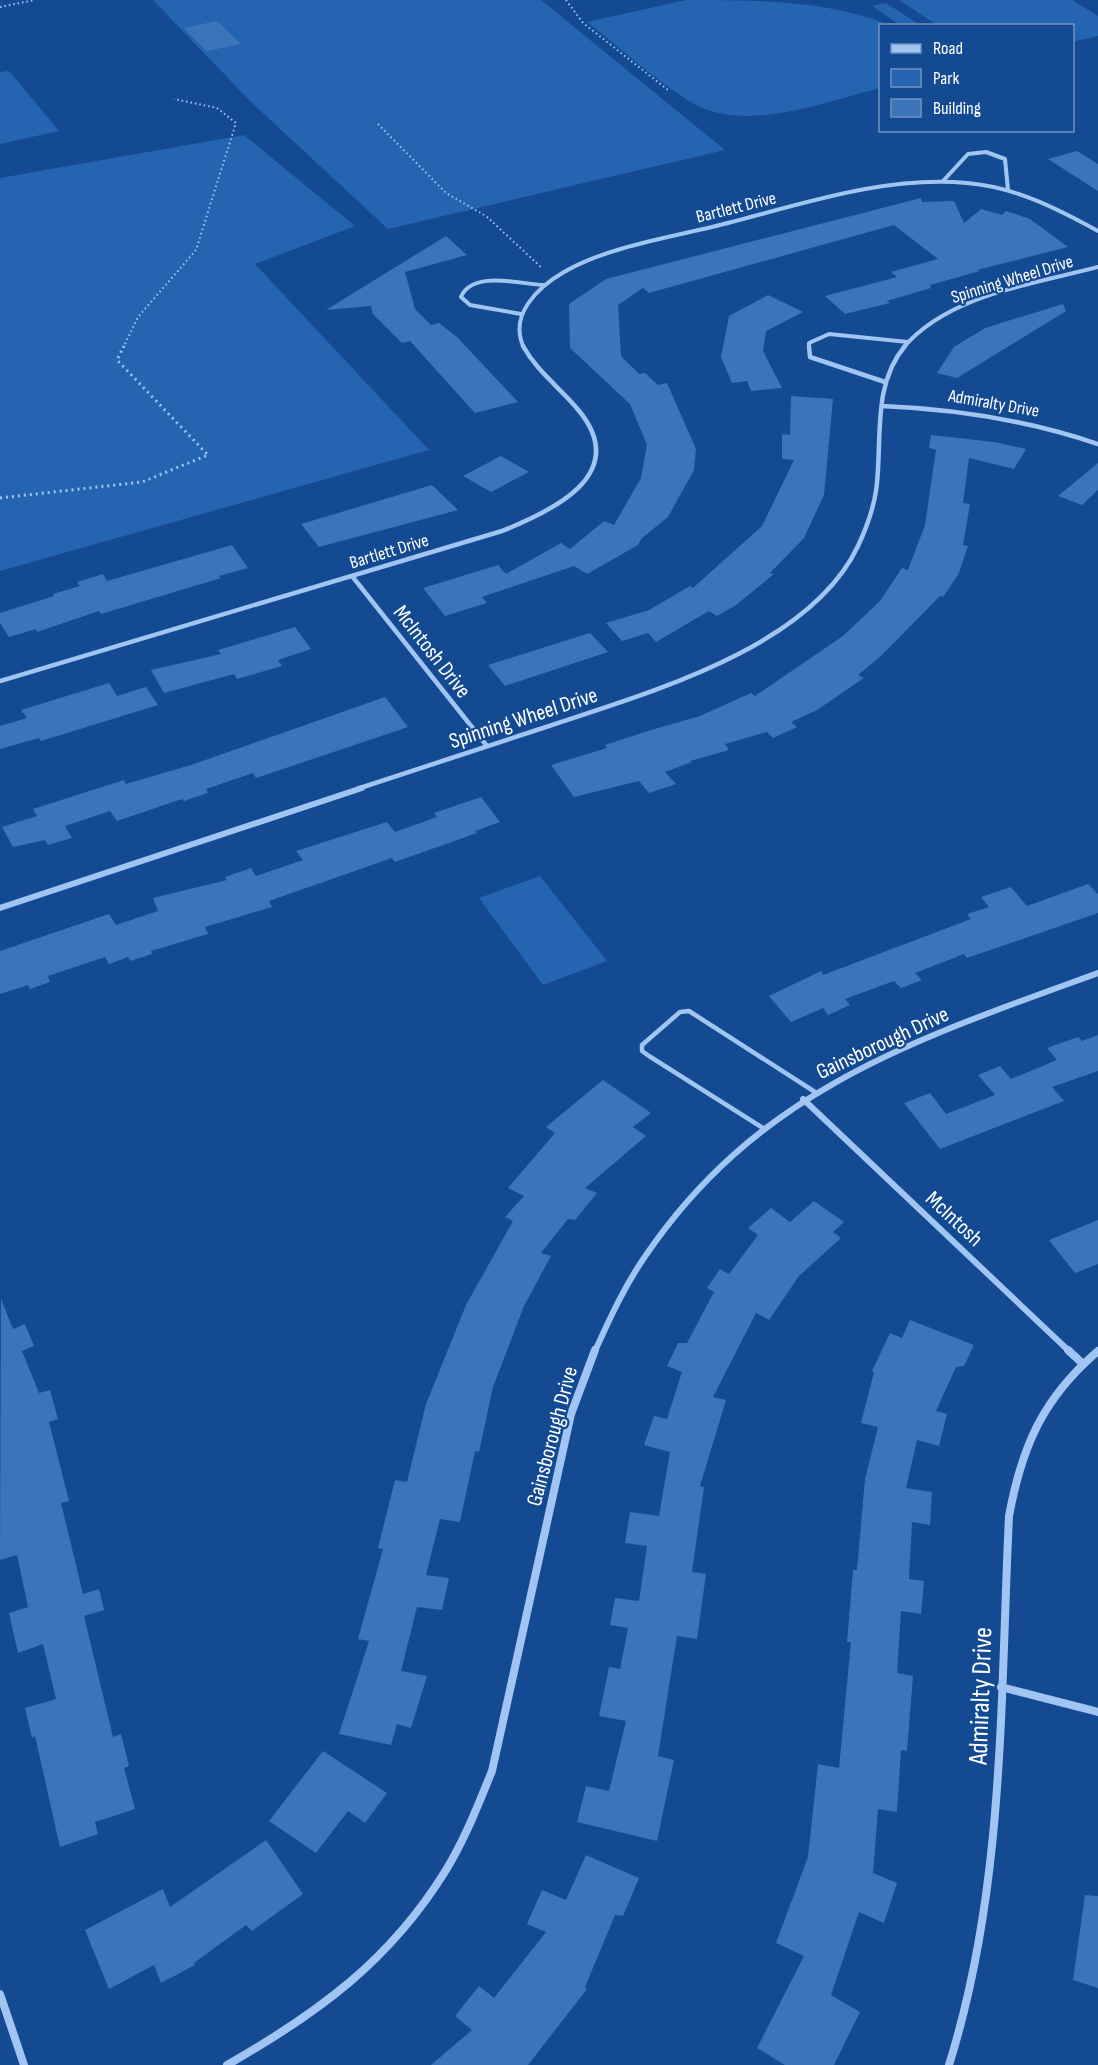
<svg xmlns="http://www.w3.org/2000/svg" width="1098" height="2065" font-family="'Sofia Sans Condensed',sans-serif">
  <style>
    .green { fill: #2564b1 }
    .building { fill: #3c74ba }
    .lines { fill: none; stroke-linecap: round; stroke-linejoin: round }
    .path-far1 { stroke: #a0c5f2; stroke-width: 2; stroke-dasharray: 1.5 3; stroke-linecap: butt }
    .path { stroke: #a0c5f2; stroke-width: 3; stroke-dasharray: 2 4; stroke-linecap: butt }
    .lane { stroke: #a0c5f2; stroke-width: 4.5 }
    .street-far3 { stroke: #a0c5f2; stroke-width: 4 }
    .street-far2 { stroke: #a0c5f2; stroke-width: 4.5 }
    .street-far1 { stroke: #a0c5f2; stroke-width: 6 }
    .street { stroke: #a0c5f2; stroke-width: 8 }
    .labels { text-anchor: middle; stroke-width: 4.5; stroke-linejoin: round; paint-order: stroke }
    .far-street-label { font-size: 18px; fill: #fff; stroke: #134a92 }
    .street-label { font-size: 22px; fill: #fff; stroke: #134a92 }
    .near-street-label { font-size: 27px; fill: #fff; stroke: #134a92 }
  </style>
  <rect width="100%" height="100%" fill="#134a92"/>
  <path class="green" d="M153,0H541L725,150L388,229L251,102Z
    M686,0C753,0 829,0 889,25L880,26V88C824,102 742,135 689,101C653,79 621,48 587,22Z
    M899,0H1072L1098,16V36L1073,42L1072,26L937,25Z
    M886,3L920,25H900L872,6Z
    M9,71L59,131L0,144V72Z
    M244,135L355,226L255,264L429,450L0,571V178Z
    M540,876L607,961L543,985L479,898Z"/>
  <path class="building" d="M217,21L241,44L207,51L184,28Z
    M1077,151L1098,164V191L1048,159Z
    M921,198L922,202L954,201L964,223L981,209L1002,215L1006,211L1030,219L1068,247L977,270L980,271L930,285L931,288L887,301L890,303L845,314L825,296L897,277L891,272L938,259L894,225L649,293L643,288L618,305L621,356L639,374L645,373L658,385L667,383L696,449L694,470L668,517L642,538L638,545L587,574L574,566L482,597L487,603L445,616L423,588L498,565L506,574L561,543L570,549L604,521L614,525L641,478L647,445L630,404L570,348L569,304L606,279Z
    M446,236L467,255L405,272L415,309L431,325L439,323L457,337L518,402L475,413L410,341L402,343L373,314L371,306L326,310Z
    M768,295L803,312L766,331L763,351L782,388L751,391L747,381L732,383L721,357L729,316Z
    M1063,304L1066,311L957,378L937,373L954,347L985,328Z
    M791,396L833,399L824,495L804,538L770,573L774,574L736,605L717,616L709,611L656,642L648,633L622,641L606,623L649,610L690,586L693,588L762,526L794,460L782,459V434L790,435Z
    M931,435L994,442L1026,449L1014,469L969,458L963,503L970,504L963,545L968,546L958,575L943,597L940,596L881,656L858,675L864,678L817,710L791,722L797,727L773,738L767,732L725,744L729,750L690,761L692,762L665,772L676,784L649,793L639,781L574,797L551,765L607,748L605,745L651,730L700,716L751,693L755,696L843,636L880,601L902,568L908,570L925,525L936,450L929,448Z
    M501,456L529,472L491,492L463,476Z
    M1098,463V490L1082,505L1058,496Z
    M432,485L458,510L319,547L301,524Z
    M232,545L248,568L219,576L221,578L101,614L99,611L37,632L36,629L9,637L0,623V613L54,596L53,594L80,586L77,582L103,574L107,581Z
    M295,627L311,649L278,660L282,666L237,679L234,674L164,693L151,670L221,654L218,650Z
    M590,633L608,652L505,686L488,665Z
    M109,683L117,696L146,687L158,705L41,741L39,738L0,749V726L27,718L21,710Z
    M385,697L408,727L256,778L253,773L206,789L208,793L184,801L182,799L117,821L110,811L65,826L72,838L48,845L45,840L13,847L2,827L37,816L33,809L124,780L126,784L191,765Z
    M481,797L500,822L475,831L477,833L395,862L392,858L269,901L272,907L205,927L208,934L151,951L152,954L130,961L128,957L109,964L105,957L48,976L50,982L30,989L28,985L0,994V951L109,914L116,925L158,911L153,898L227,880L225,877L251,868L256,876L303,860L296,851L387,822L395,832L437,817L434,813Z
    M1088,884L1098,894V913L967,958L964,954L915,973L922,980L901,988L894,981L845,999L850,1005L828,1015L823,1008L791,1022L769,996L821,971L823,975L971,919L967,914L989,907L981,897L1011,887L1027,906Z
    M1098,1035V1071L1052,1087L1064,1101L940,1149L904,1103L930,1093L946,1114L995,1095L978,1075L1000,1066L1011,1079L1057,1060L1047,1048L1078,1037L1082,1041Z
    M603,1080L651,1113L633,1127L646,1136L585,1188L597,1193L575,1220L568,1219L541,1253L551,1256L524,1306L493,1387L479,1452L475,1451L460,1522L440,1519L426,1575L449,1578L442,1610L417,1607L401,1671L427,1676L411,1728L397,1724L391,1745L339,1734L369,1641L358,1639L383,1549L378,1548L395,1480L407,1482L426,1404L466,1305L513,1221L505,1217L524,1196L508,1188L555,1133L546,1127Z
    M814,1201L844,1222L833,1232L841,1238L799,1276L769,1320L756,1313L713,1397L726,1400L700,1486L704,1487L692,1572L706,1574L697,1639L677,1636L658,1756L674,1760L657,1841L577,1822L586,1786L609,1791L626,1721L599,1716L609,1667L620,1669L628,1628L610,1625L615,1598L639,1601L647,1546L625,1543L630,1512L659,1516L670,1452L644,1445L654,1416L667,1419L682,1372L667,1366L678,1343H687L714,1292L707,1288L720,1269L729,1274L758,1235L748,1228L771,1208L790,1222Z
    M1098,1220V1264L1075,1273L1049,1240Z
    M1,1299L13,1329L25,1324L34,1346L22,1351L39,1393L50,1390L58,1419L49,1422L69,1501L61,1503L83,1594L99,1589L104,1610L84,1616L113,1737L121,1734L129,1766L124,1768L135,1809L95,1822L98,1834L60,1847L35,1736L32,1738L25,1708L56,1699L43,1644L18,1653L9,1613L28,1607L17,1555L0,1560Z
    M910,1320L974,1345L964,1366L956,1367L936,1411L947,1414L939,1446L917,1440L906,1488L932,1492L930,1525L912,1522L909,1579L924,1581L921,1614L901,1611L897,1673L913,1676L907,1751L901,1750L897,1812L878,1809L873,1873L897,1883L884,1923L859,1912L831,1995L860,2012L834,2065H785L757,2048L804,1956L776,1943L808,1857L818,1764L839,1768L851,1642H847L853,1570H857L865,1479L878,1427L861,1423L874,1372L872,1371L890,1333L902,1338Z
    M323,1751L387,1793L365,1823L348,1811L316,1853L269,1821Z
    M266,1840L303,1894L252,1931L246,1925L194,1963L195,1965L161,1983L154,1965L109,1989L85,1930L163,1889L170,1907Z
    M586,1855L639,1878L623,1916L615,1915L585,1987L587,1989L528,2065H431L472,2030L455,2016L479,1986L494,1998L546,1932L527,1924L542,1890L566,1900Z
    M1085,1895L1098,1896V1988L1073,1980Z"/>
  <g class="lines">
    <path class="path-far1" d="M566,0L583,23L668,90
      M0,7L35,0
      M378,124L446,193L486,216L542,268
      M123,348L138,317L196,250L236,123L217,108L174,99"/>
    <path class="path" d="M0,498L142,482L208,455L117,360L124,346"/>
    <path class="lane" d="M763,1128L649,1056L642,1051V1045L680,1012L689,1011L815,1092"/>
    <path class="street-far3" d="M943,181L968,154L986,152L1005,159L1008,190
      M521,314L470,305L461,297C472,270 520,284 543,285
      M524,348C508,315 538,287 564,272C605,248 666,238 712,227C794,207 881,175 967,183C1015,187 1056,208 1098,231
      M809,348V343L829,334L908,342
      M903,348C949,294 1034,284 1098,267"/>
    <path class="street-far2" d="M809,346L810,357L885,382
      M882,406C956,409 1027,420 1098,444
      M352,576L487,746
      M0,681L502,531C552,511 630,475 580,412C561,388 538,373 523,346
      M357,789C419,769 481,748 543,728C643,694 809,650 858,546C866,529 873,510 876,491C883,443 871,386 905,346"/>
    <path class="street-far1" d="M0,908L362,788
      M803,1099L1069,1351
      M595,1351C610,1318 625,1285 646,1255C760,1088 917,1039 1098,973"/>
    <path class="street" d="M1068,1350L1082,1363
      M1001,1687L1098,1712
      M0,1994L24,2065
      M227,2065C318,2013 390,1961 446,1870C465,1839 478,1805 492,1771L571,1414L595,1350
      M949,2065C1005,1886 1000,1702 1009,1516C1022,1446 1043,1398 1098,1351"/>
  </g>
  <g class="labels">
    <g class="far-street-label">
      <text transform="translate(736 207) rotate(-14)" y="6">Bartlett Drive</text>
      <text transform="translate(1012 279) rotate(-17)" y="6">Spinning Wheel Drive</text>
      <text transform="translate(994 403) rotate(10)" y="6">Admiralty Drive</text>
      <text transform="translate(389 551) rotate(-17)" y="6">Bartlett Drive</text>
    </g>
    <g class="street-label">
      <text transform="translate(433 651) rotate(52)" y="8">McIntosh Drive</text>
      <text transform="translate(523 717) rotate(-18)" y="8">Spinning Wheel Drive</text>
      <text transform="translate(882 1042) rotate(-25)" y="8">Gainsborough Drive</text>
      <text transform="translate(955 1218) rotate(43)" y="8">McIntosh</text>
      <text transform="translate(551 1436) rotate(-75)" y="8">Gainsborough Drive</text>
    </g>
    <g class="near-street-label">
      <text transform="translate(980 1696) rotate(-88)" y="9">Admiralty Drive</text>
    </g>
  </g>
  <rect x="879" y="24" width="195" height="108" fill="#134a92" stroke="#7192be" stroke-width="1.5"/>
  <rect x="891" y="44" width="30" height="9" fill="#a0c5f2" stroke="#7192be" stroke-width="1.5"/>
  <text x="933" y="54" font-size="18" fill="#ffffff">Road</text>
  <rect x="891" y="69" width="30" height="18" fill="#2564b1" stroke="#7192be" stroke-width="1.5"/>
  <text x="933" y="84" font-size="18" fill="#ffffff">Park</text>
  <rect x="891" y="99" width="30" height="18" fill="#3c74ba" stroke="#7192be" stroke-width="1.5"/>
  <text x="933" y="114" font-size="18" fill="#ffffff">Building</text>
</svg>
